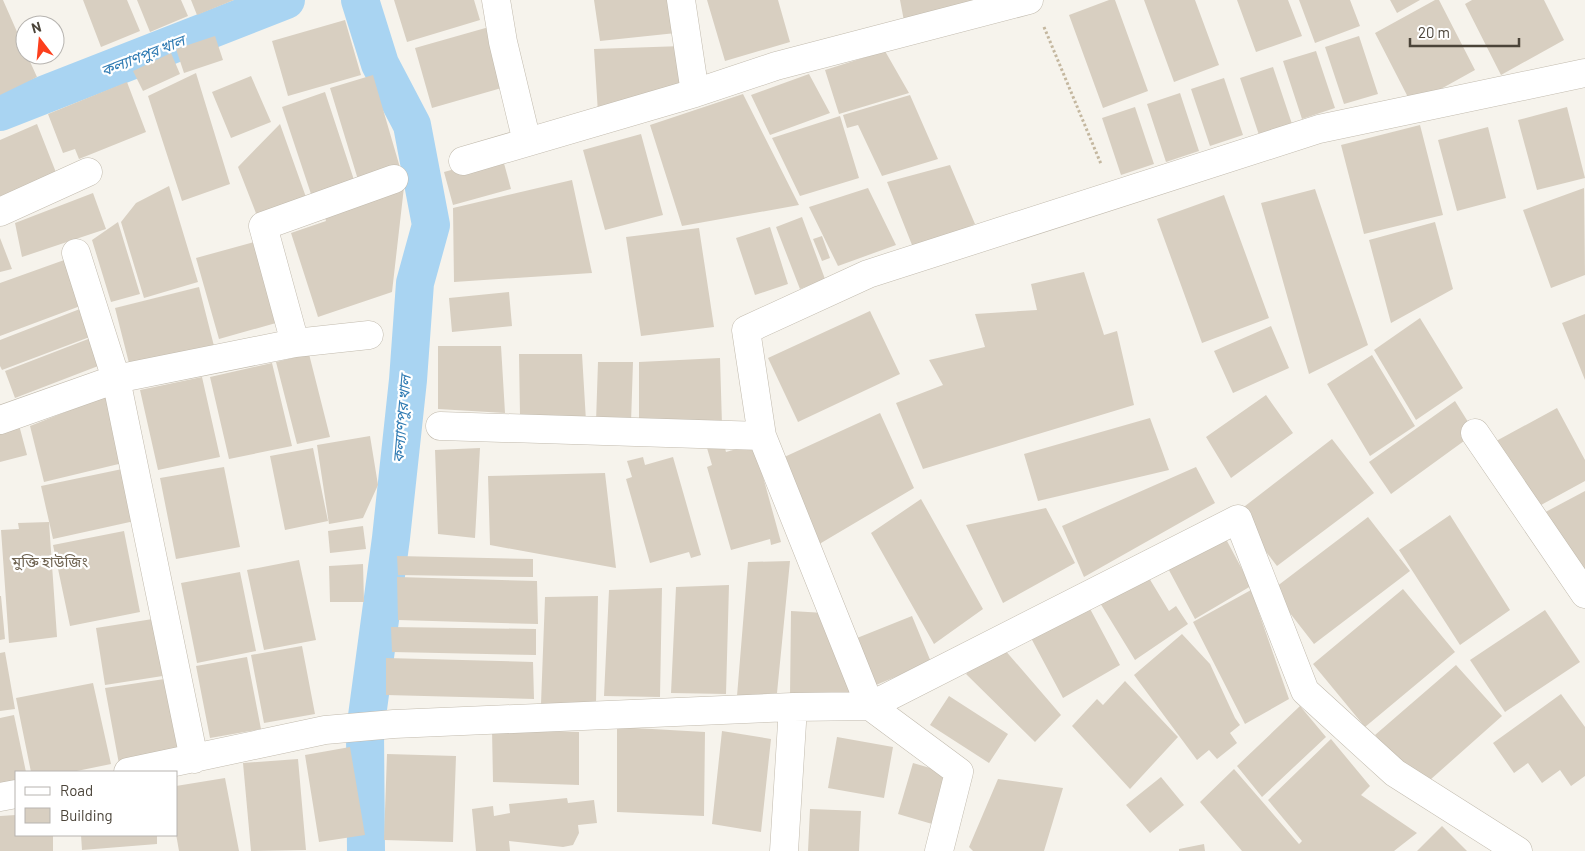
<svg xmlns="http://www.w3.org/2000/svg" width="1585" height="851" font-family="Barlow,'Noto Sans Bengali',sans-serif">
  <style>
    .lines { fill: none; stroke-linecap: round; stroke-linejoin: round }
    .canal { stroke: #a9d4f2; stroke-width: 38 }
    .building { fill: #d8cfc1 }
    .minor-casing { stroke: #c2bbae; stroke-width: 29 }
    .path { stroke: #c4b79f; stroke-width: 3; stroke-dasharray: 2.5 2.5; stroke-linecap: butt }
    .minor { stroke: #fff; stroke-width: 28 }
    .labels { text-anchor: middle; stroke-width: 4.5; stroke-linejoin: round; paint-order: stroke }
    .water-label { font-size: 15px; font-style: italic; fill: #2e7ab2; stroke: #fff }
    .neighbourhood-label { font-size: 15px; fill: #6e6250; stroke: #fff }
  </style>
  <rect width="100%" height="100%" fill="#f6f3ec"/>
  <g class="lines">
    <path class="canal" d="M360,0L380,64L412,125L431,225L415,283L408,380L391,538L365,731L366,851
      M0,112L286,0"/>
  </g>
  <path class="building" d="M0,0H3L25,50V55H27L37,77L0,95Z
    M83,0H127L140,31L101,47Z
    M137,0H181L188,16L150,32Z
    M191,0H234L197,15Z
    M394,0H474L480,20L407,42Z
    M594,0H671L676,33L600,41Z
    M707,0H778L790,42L725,61Z
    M900,0H976L904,21Z
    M1109,0H1115L1148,91L1103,108L1069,15Z
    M1144,0H1195L1219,65L1174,82Z
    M1237,0H1288L1302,36L1256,52Z
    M1299,0H1350L1360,26L1315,43Z
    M1390,0H1420L1397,13Z
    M1435,0H1439L1475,70L1412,105L1375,33Z
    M1472,0H1544L1564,40L1501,75L1465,4Z
    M345,20L361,75L288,96L272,41Z
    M489,27L505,87L432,108L415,48Z
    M215,36L223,60L184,73L176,49Z
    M1359,36L1378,94L1344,104L1325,47Z
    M683,46L685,89L598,113L594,49Z
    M885,51L909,93L839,114L825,70Z
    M1316,51L1335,108L1302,119L1283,61Z
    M171,53L180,74L143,91L133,71Z
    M1273,67L1292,124L1259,135L1240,78Z
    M196,73L230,184L182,201L148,96Z
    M809,74L830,113L770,135L751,95Z
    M373,75L401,171L359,183L330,88Z
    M251,76L271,122L231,138L212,92Z
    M1224,78L1243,135L1210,146L1191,89Z
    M127,82L146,132L79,159L75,149L63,153L48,114Z
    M325,92L355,183L312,197L282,107Z
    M1180,93L1199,151L1166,162L1147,104Z
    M743,94L799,205L682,226L650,125Z
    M910,95L938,159L882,176L858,125L847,128L843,115Z
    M1135,107L1154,164L1121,175L1102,118Z
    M1567,107L1585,178L1537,190L1518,120Z
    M840,116L859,178L800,196L772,138Z
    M37,124L57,175L0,198V140Z
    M280,124L307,200L259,221L238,167Z
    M1420,125L1443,215L1364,234L1341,145Z
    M1488,127L1506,198L1457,211L1438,140Z
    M641,134L663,215L605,230L583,150Z
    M502,156L511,189L453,205L444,172Z
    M950,165L975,224L914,250L887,182Z
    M572,180L592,273L454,282L453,208Z
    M169,186L198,282L144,298L121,222L136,203Z
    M404,187L392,292L318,317L291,233L326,221L324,215Z
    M868,188L896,245L838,266L809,207Z
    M1584,188L1585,275L1551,288L1523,210Z
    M1315,189L1368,345L1309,374L1261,203Z
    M93,193L106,229L22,257L15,223Z
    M1224,195L1269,318L1202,343L1157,219Z
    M802,217L825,279L800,289L776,227Z
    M118,222L140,294L111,302L92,240Z
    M1435,222L1453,289L1391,323L1369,240Z
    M770,227L788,284L755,295L736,238Z
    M699,228L714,327L641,336L626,237Z
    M822,236L830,258L822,261L813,239Z
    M0,238L12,269L0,272Z
    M261,240L283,321L219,339L196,258Z
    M67,259L83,305L0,336V283Z
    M1084,272L1104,335L1117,331L1134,405L923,469L896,403L943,385L929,360L985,347L975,314L1037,310L1031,284Z
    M199,287L214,346L130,367L115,308Z
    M509,292L512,326L452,332L449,298Z
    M85,307L95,335L2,370L0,366V340Z
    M870,311L900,374L798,422L768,358Z
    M1585,314V380L1562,323Z
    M1420,318L1463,388L1416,420L1374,350Z
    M1271,326L1289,368L1233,393L1214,351Z
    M96,336L106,363L15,398L5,371Z
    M438,346H501L505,413L438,409Z
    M309,354L330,437L297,444L276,362Z
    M519,354H582L586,421L520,416Z
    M1372,355L1415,426L1370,456L1327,384Z
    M720,358L722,425L639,423V362Z
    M598,362H633L631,423L596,422Z
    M272,363L292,446L229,459L210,377Z
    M202,377L220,457L158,470L140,390Z
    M111,394L127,462L44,482L30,426Z
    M1266,395L1293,433L1231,478L1206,437Z
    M1455,401L1475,433L1391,494L1369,462Z
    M1557,408L1585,460V481L1530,511L1487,446Z
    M880,413L914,488L816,546L780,459Z
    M1150,418L1169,470L1038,501L1024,454Z
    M19,425L27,455L0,462V431Z
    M370,436L378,485L363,518L329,524L317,445Z
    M1332,439L1374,493L1277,566L1236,513Z
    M724,444L726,452L754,444L781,542L771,545L770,539L731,550L707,467L712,465L707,448Z
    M313,448L328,521L285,530L270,456Z
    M480,448L475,538L438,534L435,450Z
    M643,457L645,465L673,457L701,555L691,558L689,552L650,563L626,479L632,477L627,461Z
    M224,467L240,547L176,559L160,478Z
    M1196,467L1215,503L1084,577L1062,526Z
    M127,468L139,520L53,539L41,486Z
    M605,473L616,568L490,545L488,476Z
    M1585,491V572L1538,516Z
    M921,499L983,609L934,644L871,533Z
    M1046,508L1075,563L1003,603L966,525Z
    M1450,515L1510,610L1460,645L1399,550Z
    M1368,517L1410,571L1314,644L1272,590Z
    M49,522L57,637L9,643L1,530L19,529L18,523Z
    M363,526L366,549L330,553L328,531Z
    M1219,526L1251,586L1195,619L1163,559Z
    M124,531L140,612L70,626L53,545Z
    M397,556L533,559V577L398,575Z
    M299,560L316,640L264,650L247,570Z
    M790,561L777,693L737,696L748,562Z
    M363,564L364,602H330L329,566Z
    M1143,568L1169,611L1176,606L1188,624L1135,660L1097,598Z
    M240,572L256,651L197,663L181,583Z
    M397,577L537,581L538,624L398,620Z
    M729,585L726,694L671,693L676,587Z
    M662,588L660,697L604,696L609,590Z
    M1403,589L1455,652L1365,727L1313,664Z
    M1251,590L1289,699L1245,724L1193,622Z
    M0,596H1L5,639L0,640Z
    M598,596L596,704H541L545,597Z
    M1088,605L1120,665L1063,698L1031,638Z
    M1545,610L1580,662L1505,712L1470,660Z
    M791,611L825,613L853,698L790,696Z
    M912,616L931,662L876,685L857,638Z
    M159,618L169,675L105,685L96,628Z
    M391,627L536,629V655L392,652Z
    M1182,634L1210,664L1235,718L1240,725L1230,733L1237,743L1217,759L1209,750L1197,760L1134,675Z
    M998,642L1061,715L1035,742L966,674Z
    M302,646L315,714L264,723L251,655Z
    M5,652L15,709L0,711V653Z
    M247,657L261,729L210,738L196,666Z
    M386,658L533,662L534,699L386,695Z
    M1456,665L1502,716L1421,788L1375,735Z
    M171,678L184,753L119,764L105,688Z
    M1125,681L1178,737L1130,789L1072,726L1097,699L1103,705Z
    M93,683L111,764L72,772H31L16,698Z
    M1561,694L1585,727V776L1571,786L1560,770L1542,783L1528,763L1514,773L1493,743Z
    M949,696L1008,734L989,763L930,725Z
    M1300,706L1326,737L1262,797L1237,766Z
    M14,715L26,772H16V780L0,783V718Z
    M617,727L705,732L704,816L617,812Z
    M492,729L579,732V785L493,782Z
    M722,731L771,739L761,832L712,824Z
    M837,737L893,747L884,798L828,788Z
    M1331,739L1370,786L1361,795L1417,833L1394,851H1242L1200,802L1234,769L1299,844L1302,841L1268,800Z
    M350,747L365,835L319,842L305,755Z
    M387,754L456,756L453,842L384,840Z
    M298,759L306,850L251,851L243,763Z
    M913,763L954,775L939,826L898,814Z
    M1161,777L1184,805L1150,833L1126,805Z
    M225,778L239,851H179L176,834V786Z
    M998,779L1063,788L1044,851H973L969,847Z
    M567,798L568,803L594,800L597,823L578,825L579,833L573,845L563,847L509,841L510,851H476L472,809L493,806L494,816L510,813L509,804Z
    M810,809L861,811L859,851H808Z
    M16,815V835H53V851H0V816Z
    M1442,826L1467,851H1417Z
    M81,835H157V844L82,850Z
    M1204,844L1205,851H1179V849Z"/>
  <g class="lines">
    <defs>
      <path id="minor" d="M496,0L503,42L527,142
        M681,0L695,93
        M463,161L695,93L776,66L1029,0
        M0,212L88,172
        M76,253L116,379L194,759
        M295,343L263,226L394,179
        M0,420L116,379L295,343L369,335
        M440,426L762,436
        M1475,433L1585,594
        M128,772L325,730L394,724L793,707L870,706L1238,519L1305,691L1395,773L1518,851
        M0,797L16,794
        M784,851L793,707
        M939,851L959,772L870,706L762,436L746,330L868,274L1319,129L1585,73"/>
    </defs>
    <use href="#minor" class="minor-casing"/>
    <path class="path" d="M1044,27L1101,164"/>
    <use href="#minor" class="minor"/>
  </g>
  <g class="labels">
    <g class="water-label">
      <text transform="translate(143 56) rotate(-21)" y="5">কল্যাণপুর খাল</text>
      <text transform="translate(402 419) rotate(-85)" y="5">কল্যাণপুর খাল</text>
    </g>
    <g class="neighbourhood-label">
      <text x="50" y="567">মুক্তি হাউজিং</text>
    </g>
  </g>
  <rect x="15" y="771" width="162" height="65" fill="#ffffff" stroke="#b7b4b0"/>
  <rect x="25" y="787" width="25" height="8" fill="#ffffff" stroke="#b7b4b0"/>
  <text x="60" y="796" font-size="15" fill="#4b4439">Road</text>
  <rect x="25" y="808" width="25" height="15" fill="#d8cfc1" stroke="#b7b4b0"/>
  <text x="60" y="821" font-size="15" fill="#4b4439">Building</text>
  <g transform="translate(40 40) rotate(344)"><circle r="24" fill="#ffffff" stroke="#b7b4b0"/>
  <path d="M0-4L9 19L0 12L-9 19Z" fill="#fc3f1d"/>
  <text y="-8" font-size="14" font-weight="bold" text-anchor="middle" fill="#4b4439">N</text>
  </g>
  <path d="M1410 38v8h109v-8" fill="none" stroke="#4b4439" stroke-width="2.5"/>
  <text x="1418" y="38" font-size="15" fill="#4b4439" stroke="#ffffff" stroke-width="4" paint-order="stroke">20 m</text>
</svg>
